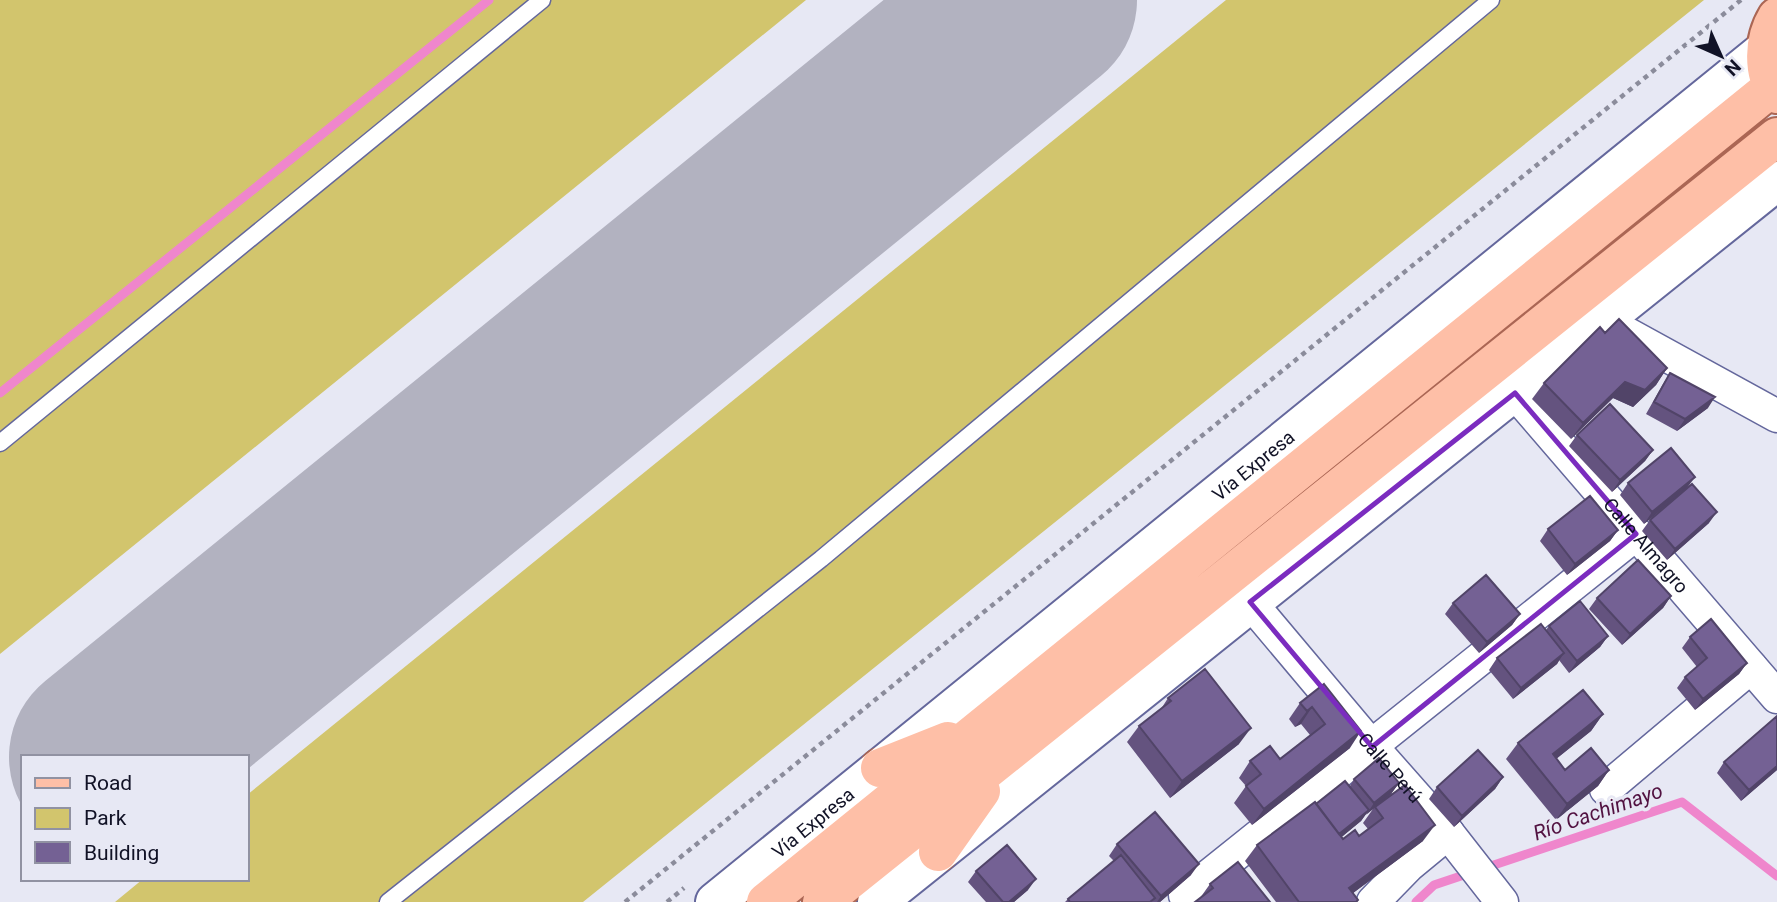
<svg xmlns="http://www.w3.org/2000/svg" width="1777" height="902" font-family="Roboto,sans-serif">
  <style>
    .green { fill: #d2c56d }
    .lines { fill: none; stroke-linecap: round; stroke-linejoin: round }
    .stream { stroke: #ef86cc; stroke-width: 9 }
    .runway { stroke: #b2b2c0; stroke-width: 196 }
    .lane-casing { stroke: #64679c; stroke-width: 19 }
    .street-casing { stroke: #64679c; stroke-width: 35 }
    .secondary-casing { stroke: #64679c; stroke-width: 42 }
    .primary-casing { stroke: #ab6654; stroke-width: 42 }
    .path { stroke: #8b8c9b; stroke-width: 4.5; stroke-dasharray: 5 5; stroke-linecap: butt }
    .lane { stroke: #fff; stroke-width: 16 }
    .street { stroke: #fff; stroke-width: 32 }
    .secondary { stroke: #fff; stroke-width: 38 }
    .primary { stroke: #febfa7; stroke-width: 38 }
    .wall { fill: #64537f; fill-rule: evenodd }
    .shaded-wall { fill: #514468 }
    .building { fill: #746194; stroke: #514468; stroke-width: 2 }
    .marked { fill: none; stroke: #7b2cbf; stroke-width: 5; stroke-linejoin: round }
    .labels { text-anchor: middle; stroke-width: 7; stroke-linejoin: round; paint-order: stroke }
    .street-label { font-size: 19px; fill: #111226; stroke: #e7e8f4 }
    .water-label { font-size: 21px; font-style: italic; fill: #521241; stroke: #e7e8f4 }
  </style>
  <rect width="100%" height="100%" fill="#e7e8f4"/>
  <path class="green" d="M0,0H806L0,654Z
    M1226,0H1704L583,902H115L143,879H247V795Z"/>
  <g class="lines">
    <path class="stream" d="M0,393L489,0
      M1416,902L1434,885L1682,802L1777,876"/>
    <path class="runway" d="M107,757L1039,0"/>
    <defs>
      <path id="lane" d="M0,443L542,0
        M388,902L821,559L1491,0"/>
      <g id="street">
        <path d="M1604,321L1777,416"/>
        <path id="s1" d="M1515,393L1777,697"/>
        <path id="s2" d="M1250,602L1372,747L1448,833L1502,902"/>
        <path d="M1606,789L1751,667"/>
        <path d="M1185,895L1636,534"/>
        <path d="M1373,902L1408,866L1448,833"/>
      </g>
      <g id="secondary">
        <path id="s3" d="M715,902L1766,49"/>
        <path d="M877,902L1777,181"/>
      </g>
      <path id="primary" d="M1777,17C1763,40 1762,72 1777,94
        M880,768L948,741
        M938,852L981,791
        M766,902L1777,83
        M822,902L1777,137"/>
    </defs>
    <use href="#lane" class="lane-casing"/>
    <use href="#street" class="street-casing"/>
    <use href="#secondary" class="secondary-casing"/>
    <use href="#primary" class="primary-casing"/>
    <path class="path" d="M625,902L1741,0
      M667,902L684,888"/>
    <use href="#lane" class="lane"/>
    <use href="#street" class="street"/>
    <use href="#secondary" class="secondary"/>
    <use href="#primary" class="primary"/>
  </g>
  <path class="wall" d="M1605,333L1667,368L1656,385L1633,407L1613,398L1571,439L1532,399L1544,383Z
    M1670,373L1708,408L1677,431L1646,414L1663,384Z
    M1577,435L1653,450L1645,461L1612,492L1569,446Z
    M1628,483L1688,487L1709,523L1667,560L1642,531L1650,520L1677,497L1644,524L1620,495Z
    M1548,529L1618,530L1610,541L1567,575L1540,541Z
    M1671,596L1663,608L1622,645L1589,609L1597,598Z
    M1453,603L1520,614L1512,625L1479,653L1445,614Z
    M1549,626L1608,636L1600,647L1569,673L1559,660L1557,664L1513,699L1489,670L1497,658L1546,630Z
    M1690,637L1747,663L1739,674L1695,710L1677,688L1685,677L1697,667L1682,648Z
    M1324,684L1350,748L1252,825L1234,803L1246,786L1239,778L1250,761L1280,759L1310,735L1301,724L1295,727L1289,719L1300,703Z
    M1168,698L1239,744L1170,798L1127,742L1139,726L1161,709Z
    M1603,714L1591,731L1556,759L1565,770H1609L1598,786L1556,820L1506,759L1518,743Z
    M1724,762L1777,770L1741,801L1717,773Z
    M1503,777L1495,789L1454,827L1429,799L1437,787Z
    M1354,779L1399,783L1391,794L1423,841L1353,893L1358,900L1357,902H1276L1245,861L1257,845L1350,786ZM1373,809L1363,823L1368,829L1359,836L1343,839L1341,837L1361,821L1366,814Z
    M1117,844L1191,875L1160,902H1065L1068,899L1114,861L1109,856Z
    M976,871L1028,890L1014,902H986L968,882Z
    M1210,884L1270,902L1200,898Z"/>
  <path class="shaded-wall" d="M1667,368L1656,385L1633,407L1613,398L1571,439L1583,423L1625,382Z
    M1715,397L1708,408L1677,431L1685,419Z
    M1653,450L1645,461L1612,492L1620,480Z
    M1695,477L1687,488L1644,524L1652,512Z
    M1717,512L1709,523L1667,560L1675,549Z
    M1618,530L1610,541L1567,575L1575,564Z
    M1671,596L1663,608L1622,645L1630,634Z
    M1520,614L1512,625L1479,653L1487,642Z
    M1608,636L1600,647L1569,673L1577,661Z
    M1564,653L1557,664L1513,699L1521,688Z
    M1747,663L1739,674L1695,710L1703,699Z
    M1312,707L1301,724L1295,727L1307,711Z
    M1603,714L1591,731L1541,771L1553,754Z
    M1251,728L1239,744L1170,798L1182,781Z
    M1361,731L1350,748L1252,825L1264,809Z
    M1777,766V770L1741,801L1749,790Z
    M1609,770L1598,786L1556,820L1567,804Z
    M1503,777L1495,789L1454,827L1462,816Z
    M1399,783L1391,794L1366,815L1374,803Z
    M1369,810L1361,821L1331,846L1339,834Z
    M1435,825L1423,841L1341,902L1349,888Z
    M1199,864L1191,875L1160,902H1157L1161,896Z
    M1036,879L1028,890L1014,902H1009Z"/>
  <path class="building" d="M1619,319L1667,368L1645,390L1625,382L1583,423L1544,383L1600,327L1605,333Z
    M1670,373L1715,397L1685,419L1654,402Z
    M1610,404L1653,450L1620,480L1577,435Z
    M1671,448L1695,477L1652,512L1628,483Z
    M1692,484L1717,512L1675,549L1650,520Z
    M1590,496L1618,530L1575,564L1548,529Z
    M1638,560L1671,596L1630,634L1597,598Z
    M1486,575L1520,614L1487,642L1453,603Z
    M1580,601L1608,636L1577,661L1549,626Z
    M1711,619L1747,663L1703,699L1685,677L1707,658L1690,637Z
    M1541,624L1564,653L1521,688L1497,658Z
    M1205,669L1251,728L1182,781L1139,726L1171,701L1168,698Z
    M1324,684L1361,731L1264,809L1246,786L1261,774L1250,761L1270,746L1280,759L1325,724L1312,707L1307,711L1300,703Z
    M1583,690L1603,714L1553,754L1565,770L1591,748L1609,770L1567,804L1518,743Z
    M1777,716V766L1749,790L1724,762Z
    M1478,750L1503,777L1462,816L1437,787Z
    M1379,758L1399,783L1374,803L1354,779Z
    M1345,781L1369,810L1339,834L1316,804Z
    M1405,785L1435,825L1349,888L1358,900L1356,902H1299L1257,845L1315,802L1343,839L1355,830L1359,836L1383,818L1375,807Z
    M1155,812L1199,864L1161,896L1117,844Z
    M1007,845L1036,879L1009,902H1003L976,871Z
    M1121,855L1155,898L1150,902H1070L1068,899Z
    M1238,862L1270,902H1195L1213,888L1210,884Z"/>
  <path class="marked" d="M1515,393L1636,534L1372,747L1250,602Z"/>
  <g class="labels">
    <g class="street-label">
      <text dy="7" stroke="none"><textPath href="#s3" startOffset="693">Vía Expresa</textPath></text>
      <text dy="7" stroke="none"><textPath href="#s1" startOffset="201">Calle Almagro</textPath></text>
      <text dy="7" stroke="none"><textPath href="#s2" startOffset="217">Calle Perú</textPath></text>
      <text dy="7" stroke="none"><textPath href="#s3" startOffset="126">Vía Expresa</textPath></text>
    </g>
    <g class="water-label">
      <text transform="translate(1598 812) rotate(-19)" y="7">Río Cachimayo</text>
    </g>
  </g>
  <rect x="21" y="755" width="228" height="126" fill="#e7e8f4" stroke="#9192a2" stroke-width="2"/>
  <rect x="35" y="778" width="35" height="10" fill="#febfa7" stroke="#9192a2" stroke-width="2"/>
  <text x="84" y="790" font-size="21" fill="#111226">Road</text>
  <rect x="35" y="808" width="35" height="21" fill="#d2c56d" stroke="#9192a2" stroke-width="2"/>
  <text x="84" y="825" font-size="21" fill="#111226">Park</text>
  <rect x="35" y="842" width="35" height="21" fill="#746194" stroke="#9192a2" stroke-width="2"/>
  <text x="84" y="860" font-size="21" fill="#111226">Building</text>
  <g transform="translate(1721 56) rotate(135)" stroke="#e7e8f4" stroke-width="5" paint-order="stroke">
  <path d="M0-5L12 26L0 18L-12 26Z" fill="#111226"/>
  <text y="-10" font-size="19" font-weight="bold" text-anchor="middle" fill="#111226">N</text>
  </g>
</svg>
